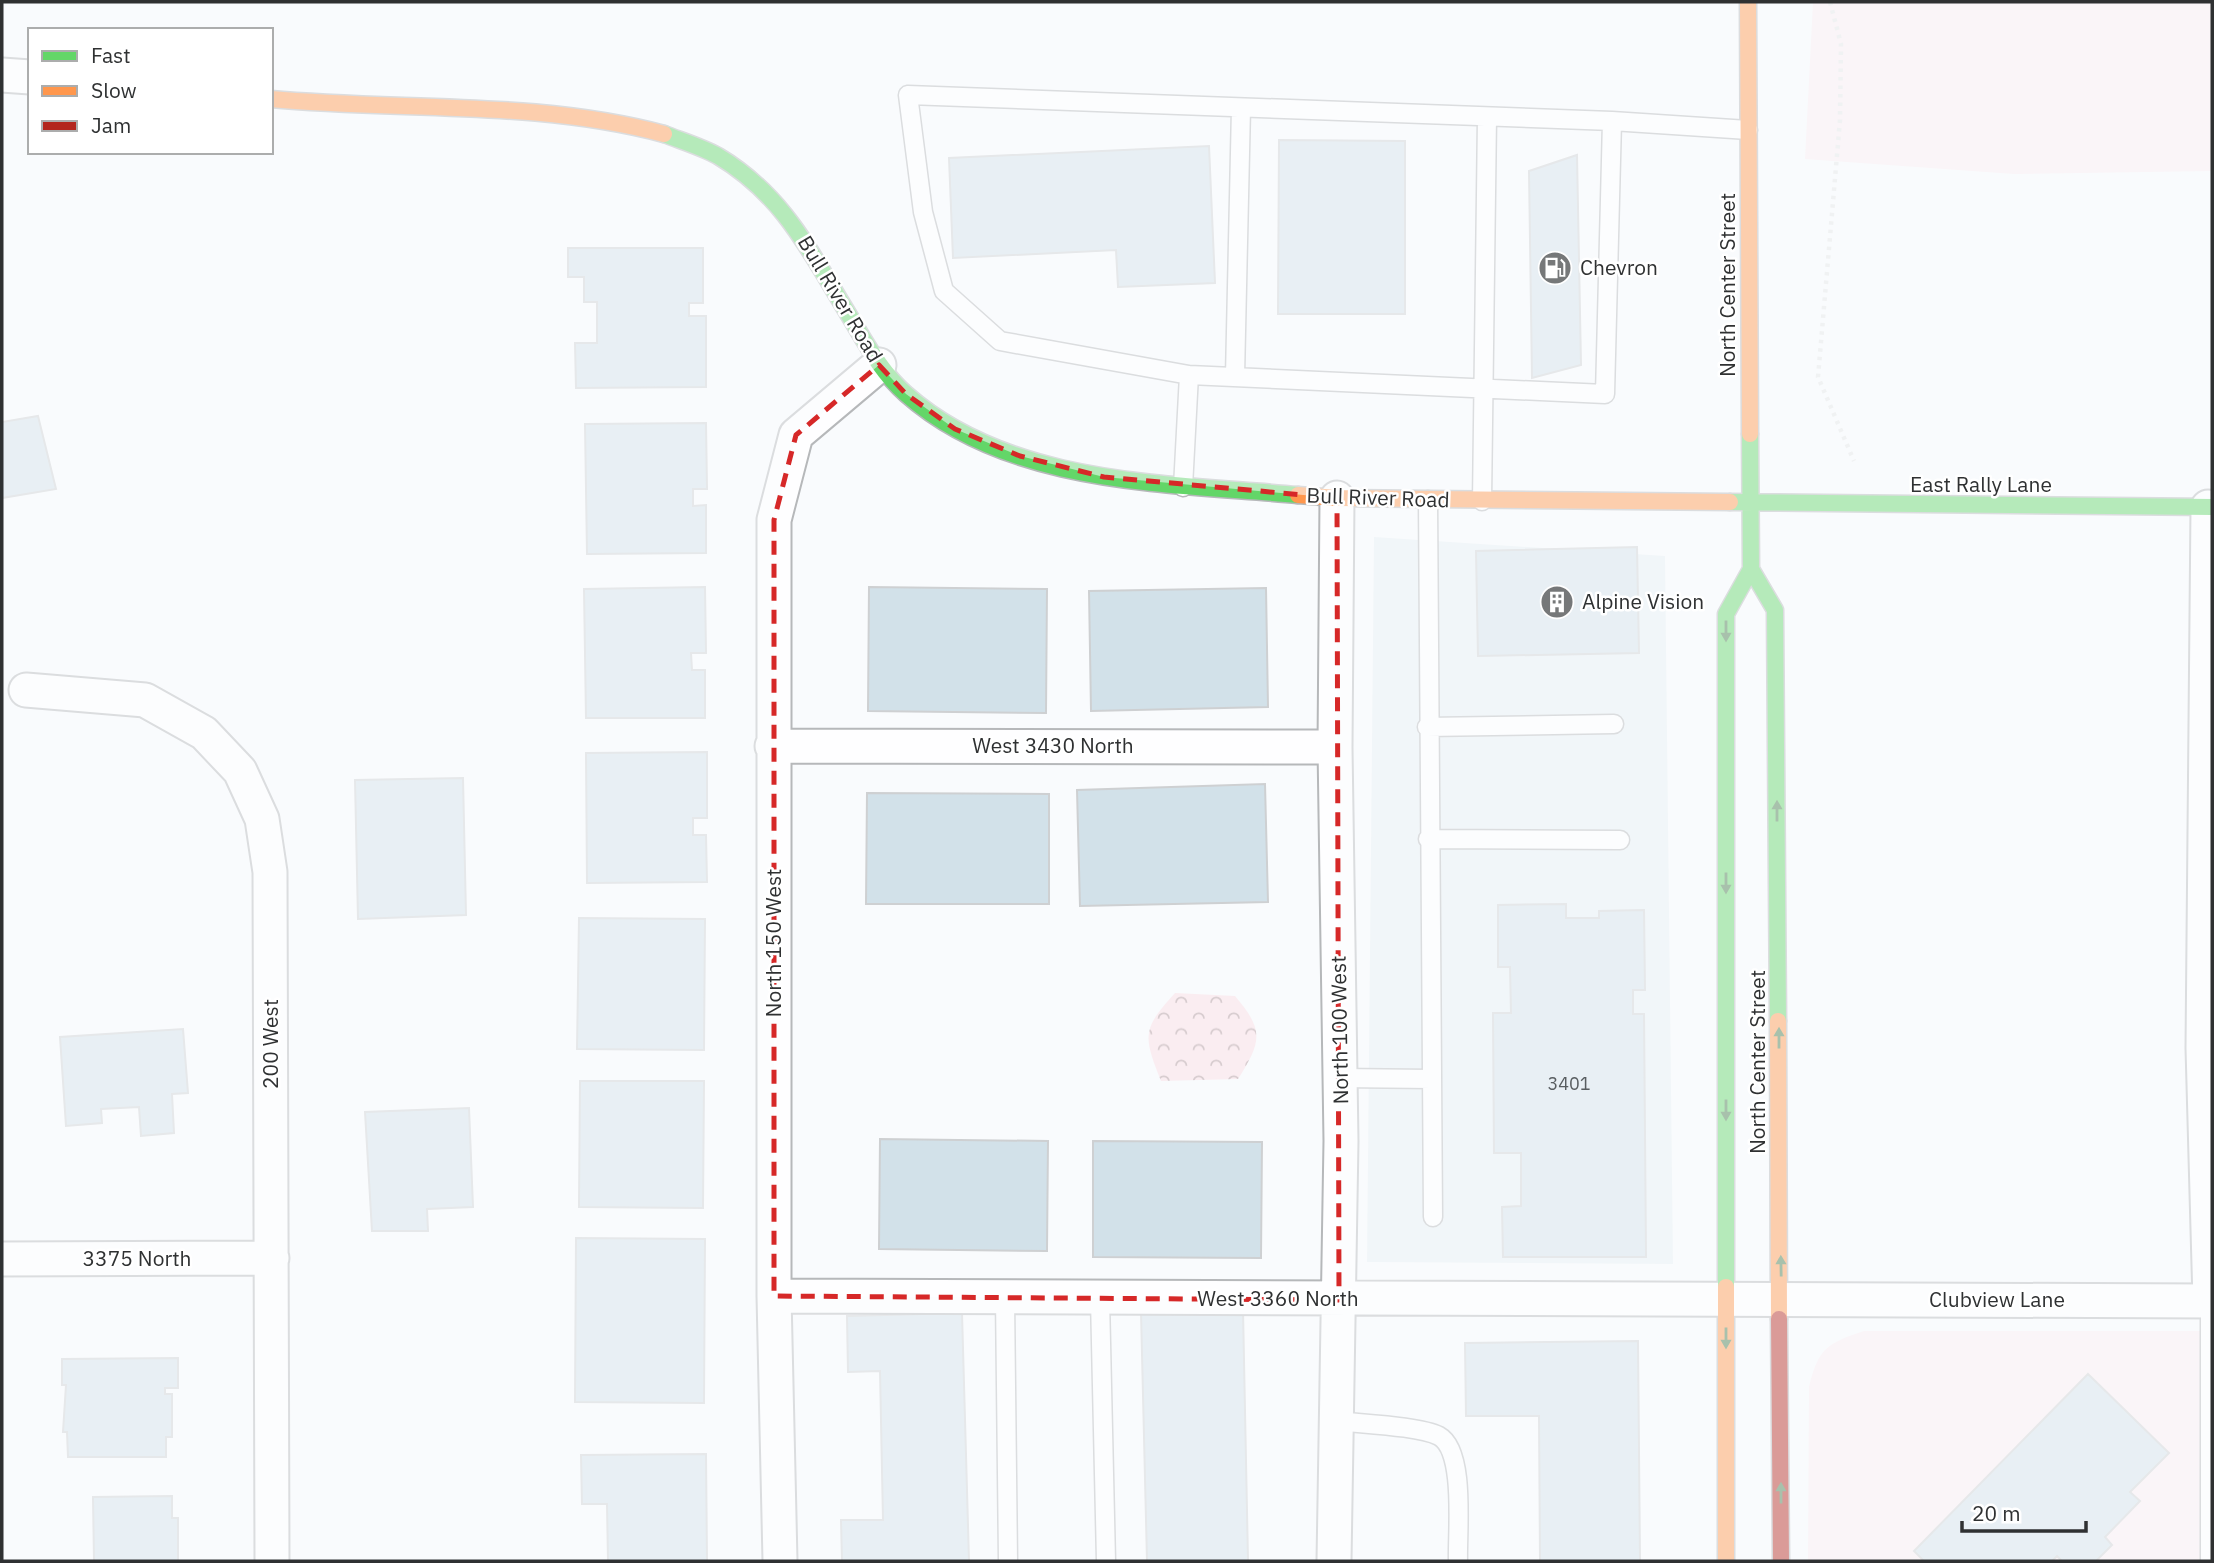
<svg xmlns="http://www.w3.org/2000/svg" width="2214" height="1563" font-family="'IBM Plex Sans',sans-serif">
  <style>
    .built { fill: #e7eff3 }
    .grass { fill: #faedf1 }
    .park { fill: url(#park-crowns) }
    .building { fill: #d2e1e9; stroke: #ced0d2; stroke-width: 2 }
    .lines { fill: none; stroke-linecap: round; stroke-linejoin: round }
    .lane-casing { stroke: #b6b8ba; stroke-width: 21 }
    .street-casing { stroke: #b6b8ba; stroke-width: 37 }
    .fast-casing { stroke: #b6b8ba; stroke-width: 19 }
    .slow-casing { stroke: #b6b8ba; stroke-width: 19 }
    .jam-casing { stroke: #b6b8ba; stroke-width: 19 }
    .path { stroke: #e5e6e6; stroke-width: 4.5; stroke-dasharray: 3.5 5; stroke-linecap: butt }
    .lane { stroke: #fefeff; stroke-width: 18 }
    .street { stroke: #fefeff; stroke-width: 33 }
    .fast { stroke: #63d668; stroke-width: 16 }
    .slow { stroke: #ff974d; stroke-width: 16 }
    .jam { stroke: #b3261e; stroke-width: 16 }
    .oneway { fill: #467b4a }
    .marked { fill: none; stroke: #d62828; stroke-width: 5; stroke-dasharray: 14 9; stroke-linejoin: round }
    .labels { text-anchor: middle; stroke-width: 5; stroke-linejoin: round; paint-order: stroke }
    .number-label { font-size: 18px; fill: #585d60 }
    .poi-label { font-size: 21px; fill: #2f3132; stroke: #fff; text-anchor: start }
    .street-label { font-size: 21px; fill: #2f3132; stroke: #fff }
  </style>
  <defs>
    <pattern id="park-crowns" width="20" height="18" patternUnits="userSpaceOnUse" patternTransform="scale(1.75)"><rect width="20" height="18" fill="#faedf1"/><path d="M2 6a3 3 0 1 1 6 0M12 15a3 3 0 1 1 6 0" fill="none" stroke="#d7cccf"/></pattern>
  </defs>
  <rect width="100%" height="100%" fill="#f9fbfd"/>
  <path class="built" d="M1374,537L1665,556L1673,1264L1367,1262Z"/>
  <path class="grass" d="M1813,2H2212V171L2014,174L1805,159Z
    M1864,1331H2212V1561H1808L1809,1387C1818,1349 1827,1343 1864,1331Z"/>
  <path class="park" d="M1175,993L1235,996C1265,1031 1261,1042 1238,1079L1161,1081C1143,1036 1142,1029 1175,993Z"/>
  <path class="building" d="M1279,140L1405,141V314H1278Z
    M1209,146L1215,283L1118,287L1116,250L953,258L949,158Z
    M1577,155L1581,365L1532,378L1529,171Z
    M568,248H703V303H689V316H706V387L576,388L575,343H597V302H584V277H568Z
    M38,416L56,489L2,498V422Z
    M706,423L707,489H693V506L706,505V553L587,554L585,424Z
    M1637,547L1639,653L1478,656L1476,551Z
    M705,587L706,653H691L692,670H705V718H586L584,589Z
    M869,587L1047,589L1046,713L868,711Z
    M1266,588L1268,707L1091,711L1089,591Z
    M707,752V818H693V835H706L707,882L587,883L586,753Z
    M463,778L466,915L358,919L355,780Z
    M1265,784L1268,902L1080,906L1077,790Z
    M867,793L1049,794V904H866Z
    M1566,904V918H1599V911L1644,910L1645,990H1633V1014H1644L1646,1257H1503L1502,1207L1521,1206V1153H1494L1493,1013H1511L1510,967H1498V905Z
    M579,918L705,919L704,1050L577,1049Z
    M183,1029L188,1093L172,1094L174,1133L141,1136L139,1107L101,1109L102,1123L66,1126L60,1037Z
    M580,1081H704L703,1208L579,1207Z
    M469,1108L473,1207L427,1209L428,1231H372L365,1112Z
    M880,1139L1048,1141L1047,1251L879,1249Z
    M1093,1141L1262,1142L1261,1258L1093,1257Z
    M576,1238L705,1239L704,1403L575,1402Z
    M1243,1310L1248,1561H1147L1141,1312Z
    M962,1313L969,1561H842L841,1520H883L880,1371L848,1372L847,1316Z
    M1638,1341L1640,1561H1540L1539,1416H1466L1465,1343Z
    M178,1358V1388H165V1394H172V1437H166V1457H68L67,1432H63L66,1385H62V1359Z
    M2088,1374L2169,1453L2130,1492L2140,1501L2105,1537L2112,1545L2096,1561H2062L2057,1556L2052,1561H1924L1914,1551Z
    M706,1454L707,1561H608L607,1504H582L581,1455Z
    M172,1496V1518H178V1561H94L93,1497Z"/>
  <g class="lines">
    <defs>
      <path id="lane" d="M1612,121L1605,394L1189,375L1000,341L944,291L923,212L908,95L1612,121L1748,130
        M1235,376L1241,108
        M1183,487L1189,375
        M1428,500L1433,1217
        M1482,501L1487,117
        M1427,727L1614,724
        M1428,839L1620,840
        M1340,1078L1431,1079
        M1005,1298L1008,1561
        M1100,1299L1106,1561
        M2210,1301V1561
        M1337,1421C1361,1424 1419,1426 1439,1436C1466,1451 1457,1533 1458,1561"/>
      <path id="street" d="M2,75L30,77
        M2208,507L2203,1048L2210,1301
        M26,690L145,700L204,733L240,771L262,819L270,872L272,1561
        M772,746L1335,747
        M2,1259L272,1258
        M774,1296L2212,1301
        M780,1561L774,1296V520L796,435L879,365
        M1334,1561L1341,1141L1335,747L1337,498"/>
      <path id="fast" d="M664,134C682,141 702,147 718,156C785,196 811,254 850,317C867,345 882,373 906,394C1010,486 1168,483 1298,495
        M1750,434L1751,569L1775,610L1778,1021
        M1730,502L2212,507
        M1726,1287V614L1751,569"/>
      <path id="slow" d="M1748,2L1750,434
        M271,99C401,111 537,100 664,134
        M1298,495L1337,498L1730,502
        M1778,1021L1779,1319
        M1726,1287V1561"/>
      <path id="jam" d="M1779,1319L1781,1561"/>
    </defs>
    <use href="#lane" class="lane-casing"/>
    <use href="#street" class="street-casing"/>
    <use href="#fast" class="fast-casing"/>
    <use href="#slow" class="slow-casing"/>
    <use href="#jam" class="jam-casing"/>
    <path class="path" d="M1830,2L1841,44L1840,120L1818,377L1854,461"/>
    <use href="#lane" class="lane"/>
    <use href="#street" class="street"/>
    <use href="#fast" class="fast"/>
    <use href="#slow" class="slow"/>
    <use href="#jam" class="jam"/>
  </g>
  <defs><path id="oneway-solid" d="M-6-.8H1V-3.2L6.5 0L1 3.2V.8H-6Z" transform="scale(1.75)"/></defs>
  <g class="oneway">
    <use href="#oneway-solid" transform="translate(1726 631) rotate(90)"/>
    <use href="#oneway-solid" transform="translate(1777 811) rotate(-90)"/>
    <use href="#oneway-solid" transform="translate(1726 883) rotate(90)"/>
    <use href="#oneway-solid" transform="translate(1779 1038) rotate(-90)"/>
    <use href="#oneway-solid" transform="translate(1726 1110) rotate(90)"/>
    <use href="#oneway-solid" transform="translate(1781 1266) rotate(-91)"/>
    <use href="#oneway-solid" transform="translate(1726 1338) rotate(90)"/>
    <use href="#oneway-solid" transform="translate(1781 1493) rotate(-90)"/>
  </g>
  <path d="M0 0H2214V1563H0ZM879,365L906,394L955,429L1020,456L1104,477L1337,498L1339,1300L774,1296V520L796,435Z" fill="#f9fbfd" fill-opacity=".55" fill-rule="evenodd"/>
  <path class="marked" d="M879,365L906,394L955,429L1020,456L1104,477L1337,498L1339,1300L774,1296V520L796,435Z"/>
  <defs>
    <symbol id="fuel-disc" viewBox="-11 -11 22 22"><circle r="9.5" fill="#767879" stroke="#fff"/><path d="M-5.5-6h7V0h2V4h1.3V-2.5L3-4.5l.8-.8L6-3V5H2.5V1h-1V6h-7ZM-4.2-4.7v3.2H.2V-4.7Z" fill="#fff"/></symbol>
    <symbol id="building-disc" viewBox="-11 -11 22 22"><circle r="9.5" fill="#767879" stroke="#fff"/><path d="M-4-6H4V6H1V3H-1V6H-4ZM-2.5-4.3h1.7v1.8h-1.7ZM.8-4.3h1.7v1.8H.8ZM-2.5-1h1.7V.8h-1.7ZM.8-1h1.7V.8H.8Z" fill="#fff"/></symbol>
  </defs>
  <g fill-rule="evenodd">
    <use href="#fuel-disc" x="1536" y="249" width="38" height="38"/>
    <use href="#building-disc" x="1538" y="583" width="38" height="38"/>
  </g>
  <g class="labels">
    <g class="number-label">
      <text x="1569" y="1090">3401</text>
    </g>
    <g class="poi-label">
      <text x="1580" y="275">Chevron</text>
      <text x="1582" y="609">Alpine Vision</text>
    </g>
    <g class="street-label">
      <text transform="translate(1728 285) rotate(-90)" y="7">North Center Street</text>
      <text transform="translate(840 299) rotate(59)" y="7">Bull River Road</text>
      <text x="1981" y="492">East Rally Lane</text>
      <text transform="translate(1378 498) rotate(2)" y="7">Bull River Road</text>
      <text x="1053" y="753">West 3430 North</text>
      <text transform="translate(774 943) rotate(-90)" y="7">North 150 West</text>
      <text transform="translate(1340 1030) rotate(-91)" y="7">North 100 West</text>
      <text transform="translate(271 1044) rotate(-90)" y="7">200 West</text>
      <text transform="translate(1758 1062) rotate(-90)" y="7">North Center Street</text>
      <text x="137" y="1266">3375 North</text>
      <text x="1278" y="1306">West 3360 North</text>
      <text x="1997" y="1307">Clubview Lane</text>
    </g>
  </g>
  <rect width="2214" height="1563" fill="none" stroke="#2f3132" stroke-width="7"/>
  <rect x="28" y="28" width="245" height="126" fill="#ffffff" stroke="#acadad" stroke-width="2"/>
  <rect x="42" y="51" width="35" height="10" fill="#63d668" stroke="#acadad" stroke-width="2"/>
  <text x="91" y="63" font-size="21" fill="#2f3132">Fast</text>
  <rect x="42" y="86" width="35" height="10" fill="#ff974d" stroke="#acadad" stroke-width="2"/>
  <text x="91" y="98" font-size="21" fill="#2f3132">Slow</text>
  <rect x="42" y="121" width="35" height="10" fill="#b3261e" stroke="#acadad" stroke-width="2"/>
  <text x="91" y="133" font-size="21" fill="#2f3132">Jam</text>
  <path d="M1962 1521v10h124v-10" fill="none" stroke="#2f3132" stroke-width="3.5"/>
  <text x="1972" y="1521" font-size="21" fill="#2f3132" stroke="#ffffff" stroke-width="5" paint-order="stroke">20 m</text>
</svg>
